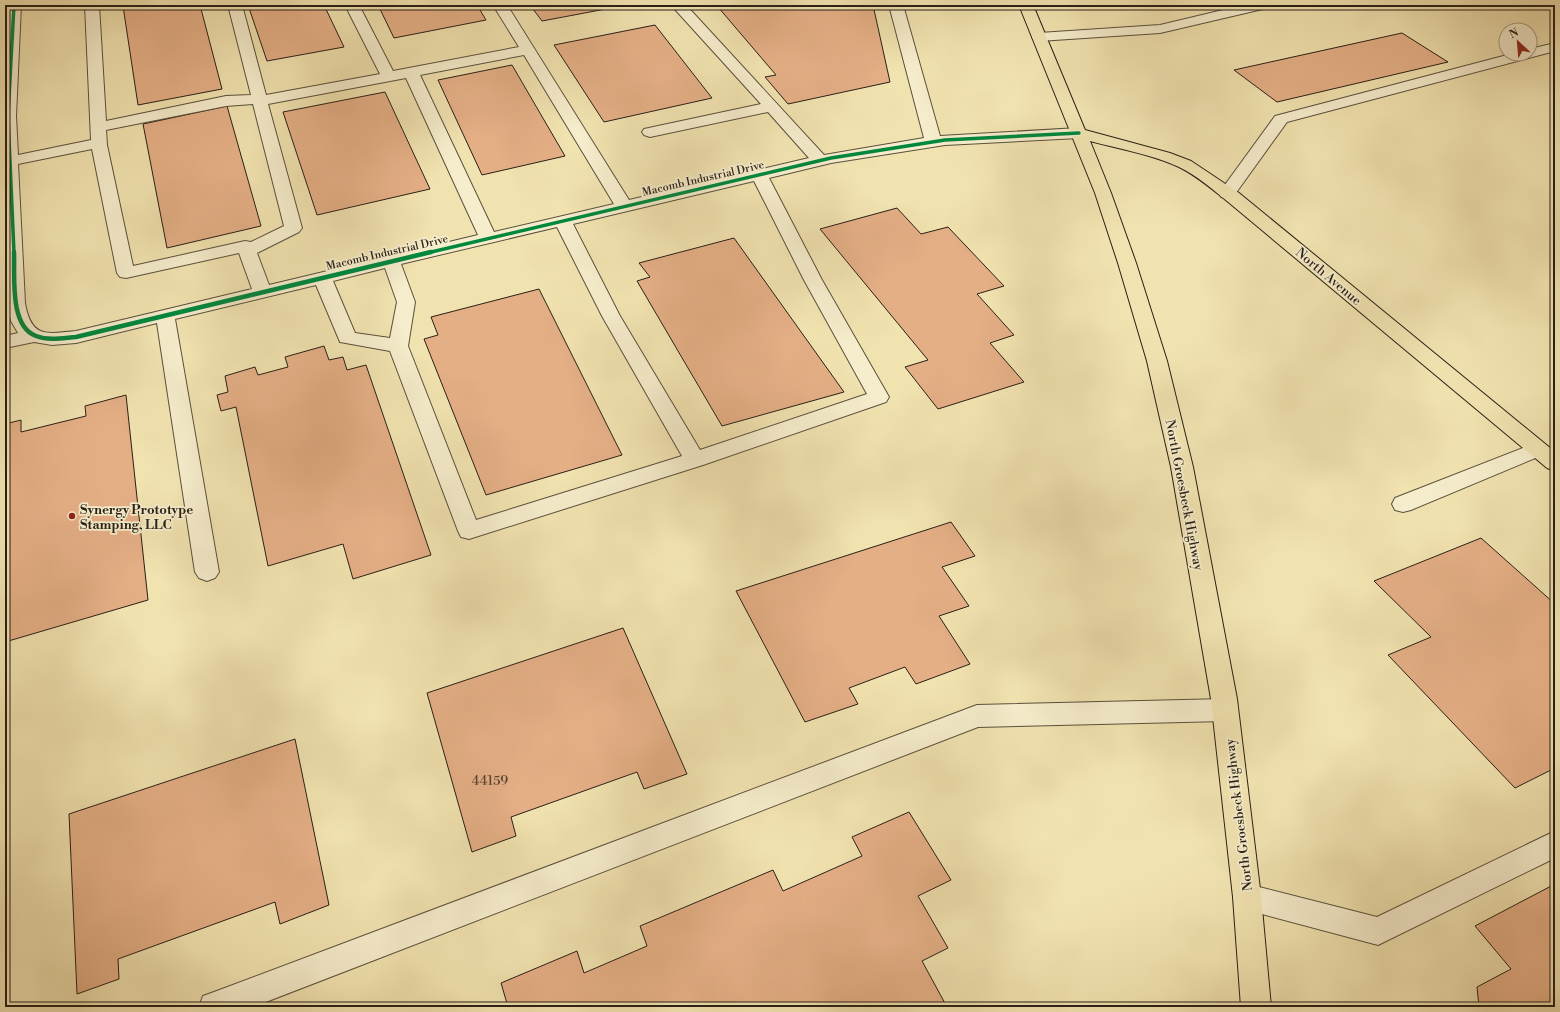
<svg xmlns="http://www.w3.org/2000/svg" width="1560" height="1012" font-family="'Libre Bodoni',serif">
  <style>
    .building { fill: #e5af86; stroke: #281f16 }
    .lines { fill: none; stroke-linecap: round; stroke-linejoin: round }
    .minor-casing { stroke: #5a503c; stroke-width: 2 }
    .major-casing { stroke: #281f16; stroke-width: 2 }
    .minor { fill: #f6edcc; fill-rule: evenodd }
    .major { fill: #f1e3b0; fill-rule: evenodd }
    .cycleway-far1-casing { stroke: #f6edcc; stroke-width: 5.5 }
    .cycleway-casing { stroke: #f6edcc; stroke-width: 7 }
    .cycleway-far1 { stroke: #00873e; stroke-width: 3.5 }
    .cycleway { stroke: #00873e; stroke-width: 4.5 }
    .poi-dot { fill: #8f2418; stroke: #f6edcc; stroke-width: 1.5 }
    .labels { text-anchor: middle; stroke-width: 3.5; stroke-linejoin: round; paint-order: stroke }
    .far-street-label { font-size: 11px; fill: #281f16; stroke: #f6edcc }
    .street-label { font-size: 13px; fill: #281f16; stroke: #f6edcc }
    .poi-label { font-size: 13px; font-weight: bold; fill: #281f16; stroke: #f6edcc; text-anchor: start }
    .near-number-label { font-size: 13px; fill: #574332 }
  </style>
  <rect width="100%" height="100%" fill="#f1e3b0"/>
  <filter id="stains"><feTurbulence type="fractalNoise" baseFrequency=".005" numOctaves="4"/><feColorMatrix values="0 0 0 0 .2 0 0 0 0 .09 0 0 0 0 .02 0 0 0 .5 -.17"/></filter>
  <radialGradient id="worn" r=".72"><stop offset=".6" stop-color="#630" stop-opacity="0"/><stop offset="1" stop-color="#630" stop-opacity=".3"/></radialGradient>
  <path class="building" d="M130,5H200L222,89L138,105L123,6Z
    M248,5H324L344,47L267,61Z
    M378,5H477L486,20L394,38Z
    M530,5H627L542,21Z
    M730,5H873L890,82L788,104L765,77L776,75L718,7Z
    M655,25L712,98L604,122L554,45Z
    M1402,33L1448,62L1277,102L1234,70Z
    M512,65L565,156L482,175L438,80Z
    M385,92L430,189L317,215L283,112Z
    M227,106L261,226L167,248L143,124Z
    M897,208L921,234L948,227L1004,286L977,294L1014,335L990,343L1024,382L938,409L905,367L928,360L820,229Z
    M734,238L844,392L722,426L637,281L650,277L639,263Z
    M539,289L622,455L486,495L424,339L438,335L431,317Z
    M324,346L329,360L343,357L347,370L366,365L431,555L353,579L343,544L268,566L236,407L221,411L217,395L228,392L225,376L255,367L258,375L288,367L285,357Z
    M126,395L148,600L5,642V424L21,420V432L86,416L85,406Z
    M951,522L975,556L942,567L969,606L939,616L970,664L916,684L905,667L849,688L858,704L805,722L736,591Z
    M1481,538L1555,604V768L1515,788L1388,655L1431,637L1374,581Z
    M623,628L687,774L644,789L637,772L511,817L516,836L472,852L427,693Z
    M295,739L329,905L280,924L275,902L118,959L119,979L77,994L69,814Z
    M909,812L951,880L918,896L948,948L922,961L947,1007H508L501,983L577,951L584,973L647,946L640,926L773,870L783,891L862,856L852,837Z
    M1555,884V1007H1479L1477,987L1511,969L1475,926Z"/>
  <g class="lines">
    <defs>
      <path id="minor" d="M7,5H21L16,116L18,155L91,140L85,5H99L106,121L226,96L251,95L228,5H242L266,95L380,74L345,5H359L393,71L519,47L493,5H507L629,200L809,158L768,112L650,137L644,135L642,132L644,129L761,104L671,5H686L824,155L924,138L889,5H903L940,136L1079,128L1085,130L1087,133L1085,136L1079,138L945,145L831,163L769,178L822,280L889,397L886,402L703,465L469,539L461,537L458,531L390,351L340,342L316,285L175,319L219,572L215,578L207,581L199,578L195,572L157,323L76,343L52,345L34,342L5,348V336L18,333L11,321L7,303L5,254V39ZM524,55L614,204L494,232L420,75ZM406,78L478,235L269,285L257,253L299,232L302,228L268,104ZM253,104L284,226L251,242L245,241L133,266L107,145L106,130L226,106ZM92,149L117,273L120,277L126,278L239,253L252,289L76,331C46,334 31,338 25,303L18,164ZM754,181L804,280L867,394L700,450L620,316L573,224ZM557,227L602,316L682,456L476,520L408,346L415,302L401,264ZM385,268L397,302L390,338L355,333L333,281Z
        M1244,5H1269L1267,8L1160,33L1039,41L1034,40L1032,37L1034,34L1039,33L1160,25Z
        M1555,43V51L1287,122L1233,197L1227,198L1221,197L1219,193L1275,116L1511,54H1530V49Z
        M1538,442L1545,444L1549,449L1545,454L1411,510L1403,512L1395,510L1392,504L1395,498Z
        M1225,699L1234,702L1238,710L1234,718L1225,721L978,727L253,1007H199L203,996L214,992L977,705Z
        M1555,831V858L1378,945L1247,910L1237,907L1233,897L1237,887L1247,884L1377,917Z"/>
      <path id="major" d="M1019,5H1033L1085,130L1170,153L1191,161L1239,193L1555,452V471L1547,468L1227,201C1212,189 1196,175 1179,167C1151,154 1119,149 1090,141L1111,193L1136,263L1167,361L1193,467L1237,699L1261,897L1271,1007H1241L1233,897L1211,699L1171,467L1147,361L1118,263L1095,193Z"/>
    </defs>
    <use href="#minor" class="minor-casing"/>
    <use href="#major" class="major-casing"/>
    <use href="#minor" class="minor"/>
    <use href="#major" class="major"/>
    <defs>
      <path id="cycleway-far1" d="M14,253L8,116L14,5
        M427,253L831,158L945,140L1079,133"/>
      <path id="cycleway" d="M14,252C15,276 9,326 36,336C49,341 63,338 76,337L431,252"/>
    </defs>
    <use href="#cycleway-far1" class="cycleway-far1-casing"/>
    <use href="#cycleway" class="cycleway-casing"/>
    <use href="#cycleway-far1" class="cycleway-far1"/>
    <use href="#cycleway" class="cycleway"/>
  </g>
  <circle class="poi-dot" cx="72" cy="516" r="4"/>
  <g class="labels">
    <g class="far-street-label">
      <text transform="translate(703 178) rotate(-13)" y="4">Macomb Industrial Drive</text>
      <text transform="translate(387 252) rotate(-13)" y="4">Macomb Industrial Drive</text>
    </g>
    <g class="street-label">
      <text transform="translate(1329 276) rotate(40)" y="5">North Avenue</text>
      <text transform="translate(1185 495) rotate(79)" y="5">North Groesbeck Highway</text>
      <text transform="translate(1238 815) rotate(-97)" y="5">North Groesbeck Highway</text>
    </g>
    <g class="poi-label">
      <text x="80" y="514">Synergy Prototype<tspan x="80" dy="15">Stamping, LLC</tspan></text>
    </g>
    <g class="near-number-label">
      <text x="490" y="785">44159</text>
    </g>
  </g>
  <rect width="1560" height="1012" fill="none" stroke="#f1e3b0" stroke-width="20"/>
  <rect x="6" y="6" width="1548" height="1000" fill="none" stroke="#281f16" stroke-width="2"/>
  <rect x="10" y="10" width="1540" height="992" fill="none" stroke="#281f16"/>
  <g transform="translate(1518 42) rotate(334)"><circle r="19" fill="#f6edcc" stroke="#a49b83"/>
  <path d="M0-3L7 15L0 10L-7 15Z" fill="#8f2418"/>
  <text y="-6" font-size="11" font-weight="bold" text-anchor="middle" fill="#281f16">N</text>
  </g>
  <rect width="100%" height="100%" filter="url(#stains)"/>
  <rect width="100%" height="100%" fill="url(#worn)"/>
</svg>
